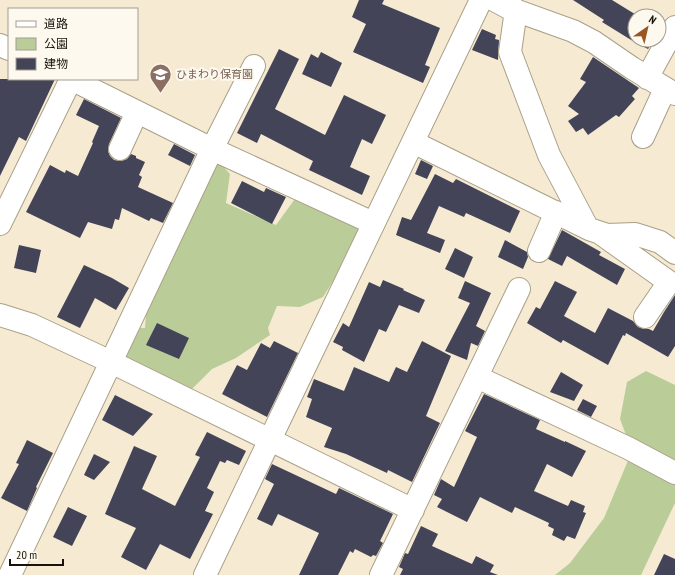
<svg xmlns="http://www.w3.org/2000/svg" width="675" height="575" font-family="'PT Sans Narrow','Noto Sans JP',sans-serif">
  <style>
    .green { fill: #bacd98 }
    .building { fill: #444459 }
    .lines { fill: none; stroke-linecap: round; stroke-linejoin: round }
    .minor-casing { stroke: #aaa088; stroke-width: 24 }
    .minor { stroke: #fff; stroke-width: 22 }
    .labels { text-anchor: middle; stroke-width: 4; stroke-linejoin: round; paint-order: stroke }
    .education-label { font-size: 11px; fill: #785e54; stroke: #fdf9ef; text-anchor: start }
  </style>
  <rect width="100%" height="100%" fill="#f6ebd2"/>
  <path class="green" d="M212,163L221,164L230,174L226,203L276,225L297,196L368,226L323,297L300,307L277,306L268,328L270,335L236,358L212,369L190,391L125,356L138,328H145L146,314L142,306Z
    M646,371L675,385V503L641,575H555L570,563L604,518L632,451L620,419L627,382Z"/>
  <path class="building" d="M359,0H384L382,4L440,28L425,65L430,67L423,83L353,52L366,24L352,17Z
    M573,0H612L638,16H635V40H654L648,49L636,43L602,22L604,20Z
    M482,29L496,35L495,39L499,40L498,60L472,50Z
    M279,49L299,59L275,109L325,135L344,95L386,115L372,144L362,139L350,167L370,176L362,195L309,170L313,161L261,134L257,143L237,133Z
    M321,52L342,63L331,87L302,74L311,54L318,58Z
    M593,57L639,88L632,96L635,99L619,117L616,115L588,135L583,128L576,132L568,121L579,114L568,106L586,82L580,79Z
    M0,79H55L26,141L19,137L0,176Z
    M84,99L121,118L109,144L108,151L110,156L114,160L121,161L127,159L131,154L136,156V158L145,162L139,175L142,177L138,187L173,203L163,223L151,218L149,221L122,208L119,220L115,219L112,229L88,222L80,238L26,212L50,165L65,173L66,170L78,176L93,143L92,142L99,126L76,115Z
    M174,144L195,155L190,166L168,155Z
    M421,160L433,166L427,179L415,174Z
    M435,174L453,183L456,179L520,211L510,233L466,213L464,217L439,206L427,233L445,240L440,253L396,235L402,217L411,220Z
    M242,181L264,192L266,188L286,197L272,224L231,203Z
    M562,230L601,252L599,255L625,269L617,285L567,256L562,266L548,259Z
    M505,240L527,252L528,257L523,269L498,257Z
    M19,245L41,250L36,273L14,268Z
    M455,248L473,257L464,278L445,269Z
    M84,265L112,278L129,288L116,310L95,298L80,328L57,317Z
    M383,280L404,289L403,290L425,300L419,313L399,305L386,332L379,329L364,362L342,350L343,347L333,342L343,323L349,327L369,282L380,287Z
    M465,281L491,293L476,326L485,331L478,346L471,343L467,360L445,351L470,303L458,298Z
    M555,281L577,292L564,316L595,333L608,308L633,321L638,327L644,329H649L653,331L664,312L675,295V346L668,357L626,333L625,336L623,335L608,365L563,340L561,343L527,323L536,307L540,309Z
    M157,323L189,338L179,359L146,345Z
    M274,341L298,353L267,417L222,394L237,365L247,370L261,343L270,348Z
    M422,341L451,356L426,416L440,423L412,482L388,470L387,473L346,454L324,447L332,428L306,417L312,399L307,397L314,379L344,391L354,367L389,382L396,367L407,372Z
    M561,372L583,385L574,401L550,392Z
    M484,394L540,420L536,429L565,442V441L586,451L572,477L547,464L534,491L568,506L571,500L585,506L583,512L586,513L575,539L567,536L564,541L552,535L554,529L548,526L549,523L515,507L512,513L480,497L467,522L437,507L442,499L434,495L441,479L454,487L477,437L465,431Z
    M115,395L153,414L133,436L102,420Z
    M583,399L597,406L591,417L577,410Z
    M207,432L246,451L239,465L227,460L225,463L220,461L207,488L214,492L205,511L213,514L190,559L160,544L146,570L121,557L136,528L105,514L134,446L157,456L142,489L175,506L200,457L195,455Z
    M27,440L53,453L36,487L37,488L27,511L1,498L19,464L16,463Z
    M94,454L110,462L94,480L84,475Z
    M272,464L336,494L339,488L393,514L382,537L380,541L383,543L376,556L373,555L371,557L355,549L353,553L350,551L338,575H299L319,533L278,514L272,526L257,519L274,484L265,479Z
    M68,507L87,516L72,546L53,537Z
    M421,526L438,534L432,546L472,564L476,556L494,565L490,572L498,575H400L403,569L399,567L405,553L408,554Z
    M664,554L675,559V575H654Z"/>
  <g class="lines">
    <defs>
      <path id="minor" d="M494,0L509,8L573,31L594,42L632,68L675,94
        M516,10L510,52L549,155L587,227
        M0,45L9,49
        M647,78L675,27
        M71,79L212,149L373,223
        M643,137L665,89
        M413,142L589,229L607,235L635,234L660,242L675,253
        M120,149L137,112
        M0,224L71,79
        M600,233L669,282L645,317
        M539,251L556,212
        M0,315L32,325L111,362L413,510
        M477,377L628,448L675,473
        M10,575L212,149L254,66
        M205,575L481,0
        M381,575L519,289"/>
    </defs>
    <use href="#minor" class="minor-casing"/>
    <use href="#minor" class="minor"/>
  </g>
  <defs>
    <symbol id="school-pin" viewBox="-11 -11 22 30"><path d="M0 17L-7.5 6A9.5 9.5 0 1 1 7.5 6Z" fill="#8d6e63" stroke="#fdf9ef"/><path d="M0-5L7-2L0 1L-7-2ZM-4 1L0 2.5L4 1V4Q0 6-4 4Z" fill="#fff"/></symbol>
  </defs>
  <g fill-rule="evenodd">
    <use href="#school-pin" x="148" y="62" width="25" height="34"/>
  </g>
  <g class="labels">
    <g class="education-label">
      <text x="176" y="78">ひまわり保育園</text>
    </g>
  </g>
  <rect x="8" y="8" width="130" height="72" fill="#fdf9ef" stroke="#a19d93"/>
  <rect x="16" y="21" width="20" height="6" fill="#ffffff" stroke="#a19d93"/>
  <text x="44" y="28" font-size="12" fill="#16130a">道路</text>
  <rect x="16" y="38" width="20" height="12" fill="#bacd98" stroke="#a19d93"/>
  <text x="44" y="48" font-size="12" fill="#16130a">公園</text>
  <rect x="16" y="58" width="20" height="12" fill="#444459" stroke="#a19d93"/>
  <text x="44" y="68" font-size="12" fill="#16130a">建物</text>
  <g transform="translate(647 28) rotate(34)"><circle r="19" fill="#fdf9ef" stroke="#a19d93"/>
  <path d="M0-3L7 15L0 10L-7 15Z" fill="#985722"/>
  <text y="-6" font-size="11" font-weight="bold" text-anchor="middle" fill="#16130a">N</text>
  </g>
  <path d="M10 559v6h53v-6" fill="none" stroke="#16130a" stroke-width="2"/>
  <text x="16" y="559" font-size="12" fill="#16130a" stroke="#fdf9ef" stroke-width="3" paint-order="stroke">20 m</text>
</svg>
